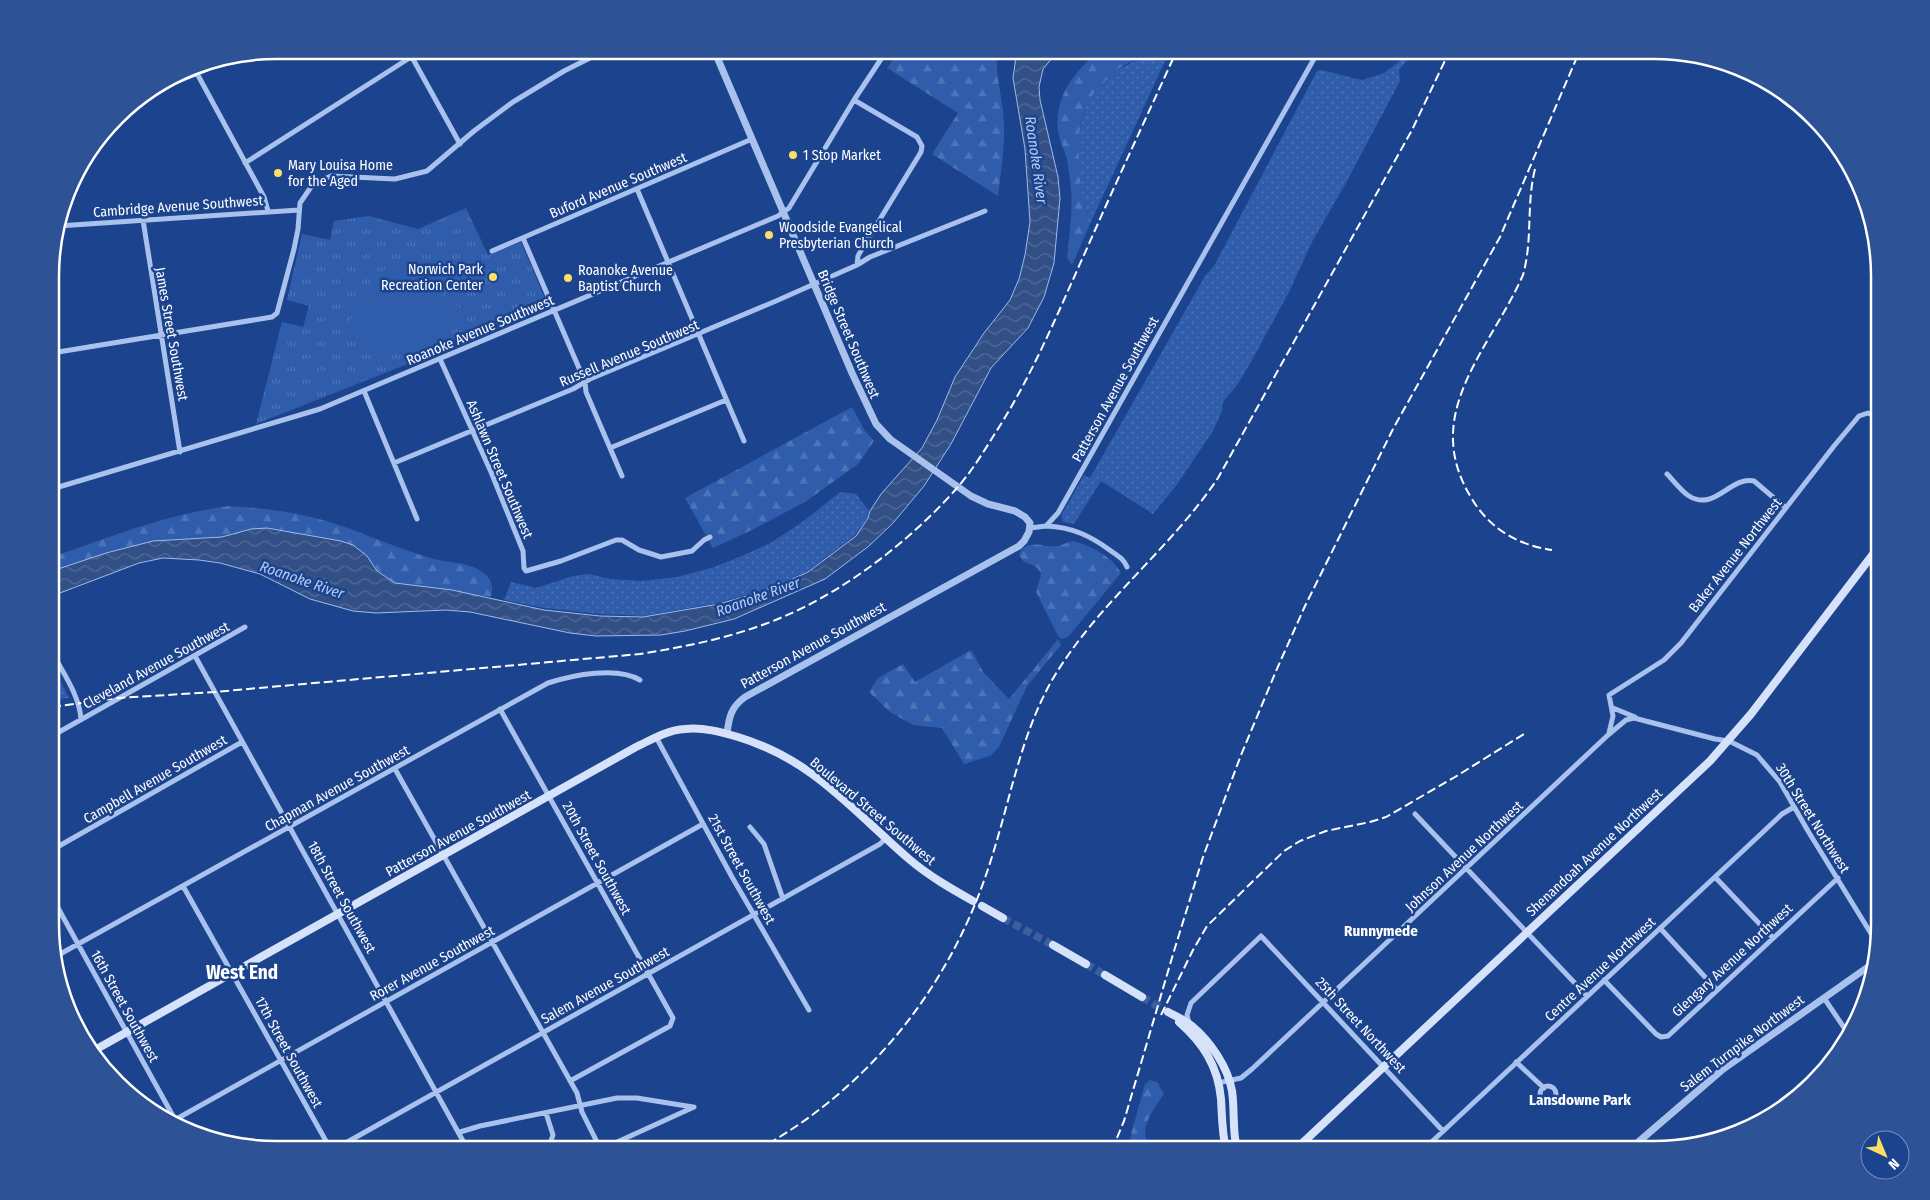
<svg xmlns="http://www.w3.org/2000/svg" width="1930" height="1200" font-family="'Fira Sans Condensed',sans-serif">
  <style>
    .grass { fill: url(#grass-dots) }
    .forest { fill: url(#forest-firs) }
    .park { fill: url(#park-tufts) }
    .pitch { fill: #2f5cab }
    .water { fill: url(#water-waves); stroke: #9cbbef }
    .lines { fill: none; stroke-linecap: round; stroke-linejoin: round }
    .secondary-tunnel { stroke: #3e5f9e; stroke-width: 8; stroke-dasharray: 8 4; stroke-linecap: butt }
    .minor { stroke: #a9c2ed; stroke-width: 5 }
    .tertiary { stroke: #a9c2ed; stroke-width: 7 }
    .secondary { stroke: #d5e2fa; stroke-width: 8 }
    .rail { stroke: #fff; stroke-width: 2; stroke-dasharray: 9 4; stroke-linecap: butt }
    .poi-dot { fill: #fedf66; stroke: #1c438d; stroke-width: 2 }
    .labels { text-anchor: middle; stroke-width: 5; stroke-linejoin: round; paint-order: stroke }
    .poi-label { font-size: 14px; fill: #fff; stroke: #1c438d; text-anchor: start }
    .street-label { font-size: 14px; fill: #fff; stroke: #1c438d }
    .water-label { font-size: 15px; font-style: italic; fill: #b5ccf4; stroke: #1c438d }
    .neighbourhood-label { font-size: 15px; font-weight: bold; fill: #fff; stroke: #1c438d }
    .district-label { font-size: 19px; font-weight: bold; fill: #fff; stroke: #1c438d }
    .rim { fill: none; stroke: #fff; stroke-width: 2.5 }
  </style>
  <defs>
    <pattern id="grass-dots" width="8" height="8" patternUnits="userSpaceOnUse" patternTransform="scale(1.25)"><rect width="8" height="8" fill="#2f5cab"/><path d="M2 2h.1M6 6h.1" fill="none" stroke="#4e74b8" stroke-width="1.8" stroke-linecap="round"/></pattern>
    <pattern id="forest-firs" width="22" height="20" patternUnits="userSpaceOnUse" patternTransform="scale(1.25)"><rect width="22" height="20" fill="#2f5cab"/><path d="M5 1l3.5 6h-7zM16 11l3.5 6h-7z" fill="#4e74b8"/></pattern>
    <pattern id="park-tufts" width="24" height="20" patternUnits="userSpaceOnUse" patternTransform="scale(1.25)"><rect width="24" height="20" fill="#2f5cab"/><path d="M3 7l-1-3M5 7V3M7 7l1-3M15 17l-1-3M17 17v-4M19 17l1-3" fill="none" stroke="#4e74b8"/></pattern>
    <pattern id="water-waves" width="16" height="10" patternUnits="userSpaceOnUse" patternTransform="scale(1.25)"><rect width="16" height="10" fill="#335086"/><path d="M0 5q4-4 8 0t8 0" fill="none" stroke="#526a98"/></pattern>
  </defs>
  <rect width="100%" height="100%" fill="#1c438d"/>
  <path class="grass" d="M1409,54L1411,56L1399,70L1400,81L1347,181L1312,242L1289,292L1252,360L1238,384L1223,402L1222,411L1213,431L1176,486L1153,514L1101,481L1074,524L1063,522L1061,516L1084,475L1090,478L1205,276L1214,266L1317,71L1321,70L1362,80L1384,73Z
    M1140,59L1165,61L1091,222C1073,189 1072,119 1096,88C1107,74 1124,66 1140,59Z
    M840,492L856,494L869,511L867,518L855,535L808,571L767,589L718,603L644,616L600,614L544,608L504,600L511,582L536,588L573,576L589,574L610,579L642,581L677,577L711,568L742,556L772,542L805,520Z
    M52,664L69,698L52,699Z"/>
  <path class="forest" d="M900,50H997C995,75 1003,99 1004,123C1005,148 1001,172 998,196L932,154L958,113L887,68Z
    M1100,50H1170L1165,61C1157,60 1149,58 1142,59C1131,60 1118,68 1111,75C1081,102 1078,122 1079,162C1080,182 1081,204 1091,222L1072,265L1067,258C1069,235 1073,214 1071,190C1070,180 1069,170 1067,160C1065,150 1059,141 1058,131C1054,96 1075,71 1100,50Z
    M852,407L865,431L874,441L858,464L805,502L756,528L713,548L685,498Z
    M229,506C260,508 289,511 319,519C356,529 390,546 427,557C445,563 465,561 481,571C491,577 494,586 491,597L395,583L377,571L367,556L353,545L341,541L267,528L251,529L222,537L153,541L106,553L52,571V557C110,537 167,514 229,506Z
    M1073,541C1091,546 1112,556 1121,573L1068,637L1062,639L1058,636L1036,592L1041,574C1037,565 1032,565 1024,562L1019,555C1026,537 1045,548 1057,546C1063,545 1067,542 1073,541Z
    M1058,639L1061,645L1027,686L999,747L990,756L964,764L942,728L913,725L890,712L869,692L878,678L903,664L915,682L971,650L984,673L1009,699Z
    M1150,1080L1157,1082L1164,1094C1153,1109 1127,1146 1165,1148C1172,1149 1177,1146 1184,1150H1129L1131,1134L1145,1084Z"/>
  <path class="park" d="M466,208L488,255L521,242L549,308L256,424L282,322L303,327L309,306L287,300L302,234L330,240L334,221L369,216L418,229Z"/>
  <path class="pitch" d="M397,262L463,310L452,328L424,346L392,353L366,347L342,332L388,265Z
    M465,262L475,288L460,294L450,268Z"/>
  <path class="water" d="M1017,50H1062L1053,57L1043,69L1039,87L1040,100L1058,177L1060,198L1054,263L1044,297L1028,328L991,368L951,444L924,486L893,523L869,546L825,579L734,619L685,631L661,635L596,636L570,633L470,612L446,610L376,613L353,611L310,599L260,574L220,563L199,560L163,558L139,563L52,596V571L106,553L153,541L222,537L251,529L267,528L341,541L353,545L367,556L377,571L395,583L452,590L544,610L600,616L643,617L719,604L767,590L808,572L856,536L868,518L870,511L881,494L922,448L937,420L955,377L984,333L1010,300L1019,279L1025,255L1030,222L1025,149L1013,78Z"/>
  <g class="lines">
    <path class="secondary-tunnel" d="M1003,918L1053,945
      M1086,964L1105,975
      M1142,997L1168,1012"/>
    <path class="minor" d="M408,50L460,144
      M193,66L264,197L268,211
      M150,92C174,81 200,75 222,61
      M854,100L917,137L922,146L921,152L863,247L858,256L857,265
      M245,163L422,50
      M637,189L744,441
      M143,220L180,452
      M58,226L299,210
      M523,238L585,382L586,392L622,476
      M492,251L752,139
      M52,353L272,317L277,313L294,249L298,229L300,203L313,184L331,176L395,179L427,171L474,131L513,102L564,71L606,50
      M440,359L491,472L523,551L524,568L526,571L561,561L616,540H622L639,550L661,557L692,551L704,540L710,537
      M364,391L417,519
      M610,448L726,400
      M394,463L573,389L590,379L776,301L857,265L870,257L985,211
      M1667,474C1674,481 1681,491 1689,496C1715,512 1730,476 1754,481L1786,508
      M52,489L320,409L778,216L789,208L854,100L887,50
      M1046,526C1072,527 1091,536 1111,551C1118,556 1124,559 1127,567
      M1030,528L1046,526L1058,513L1319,50
      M52,652C63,673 80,696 81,720
      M195,656L468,1150
      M1613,708L1635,717
      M500,709L673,1018L670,1026L570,1081
      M1609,733L1613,716L1609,695L1664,660L1681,643L1834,446L1859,416L1868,413L1880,418
      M52,736L245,627
      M656,737L732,877L809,1010
      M395,769L577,1093L582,1112L599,1146L604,1148L694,1107
      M1415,814L1587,996
      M750,827L764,844L783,899
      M52,850L242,742
      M1715,877L1773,938
      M183,886L331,1150
      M52,897L178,1125
      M1660,928L1717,990
      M53,958L548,683C573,675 617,666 640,680
      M1604,980L1656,1034L1661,1037L1668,1036L1838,878
      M1824,998L1849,1035
      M1189,1023L1187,1015L1191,1003L1261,936L1443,1131
      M1516,1062L1544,1088
      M1218,1083L1241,1078L1252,1069L1608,735L1626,720L1634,718L1715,739L1729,741L1757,755L1780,782L1808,831L1878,945
      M1540 1094a8 8 0 1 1 16 0a8 8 0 1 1-16 0Z
      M171,1122L703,824
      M460,1132L480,1126L617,1098H637L693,1107
      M333,1150L880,844L886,838
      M538,1150L549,1146L553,1135L546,1113
      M1423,1150L1763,832L1782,814L1794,807"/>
    <path class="tertiary" d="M714,50L852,373L876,424L890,439L971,496L988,504L1015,511L1025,517L1030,523L1029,532L1024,541L1019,546L745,697C731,707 729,717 727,734
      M1629,1150L1722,1070L1875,962"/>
    <path class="secondary" d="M982,906L1003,918
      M1053,945L1086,964
      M1105,975L1142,997
      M1168,1012C1175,1016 1185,1020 1192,1026C1210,1041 1228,1067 1232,1091C1235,1111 1232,1130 1237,1150
      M1179,1022C1203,1043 1218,1066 1221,1099C1222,1116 1222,1133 1226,1150
      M93,1051L636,747C651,740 667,730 685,729C703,727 721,732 738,737C814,760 852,810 909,859C929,876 950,888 973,901
      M1295,1150L1710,761L1751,714L1880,545"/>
    <path class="rail" d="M1535,169C1526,205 1533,239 1523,275C1490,350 1419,414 1472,499C1490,529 1518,545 1552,550
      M52,707L119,698L214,692L640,654C690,646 739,636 785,616C848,589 912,539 957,488C971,472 983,453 994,435C1032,377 1059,310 1088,246C1117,180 1147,116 1177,50
      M1161,1015L1193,950L1207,926L1284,851L1300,841L1326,831L1370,822L1386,817L1455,777L1524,734
      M757,1150C868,1090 949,988 988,869C1009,807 1019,739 1051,682C1095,605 1169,551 1218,478L1412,130L1450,50
      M1112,1150L1124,1121L1174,951L1203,857L1241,755L1276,671L1305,606L1393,429L1500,237L1580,50"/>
  </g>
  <g class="poi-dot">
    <circle cx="793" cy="155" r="5"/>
    <circle cx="278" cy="173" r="5"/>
    <circle cx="769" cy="235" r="5"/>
    <circle cx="493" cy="277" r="5"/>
    <circle cx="568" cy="278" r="5"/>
  </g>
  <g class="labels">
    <g class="poi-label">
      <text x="803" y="160">1 Stop Market</text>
      <text x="288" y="170">Mary Louisa Home<tspan x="288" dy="16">for the Aged</tspan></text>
      <text x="779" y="232">Woodside Evangelical<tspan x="779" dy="16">Presbyterian Church</tspan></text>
      <text x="483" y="274" text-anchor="end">Norwich Park<tspan x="483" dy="16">Recreation Center</tspan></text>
      <text x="578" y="275">Roanoke Avenue<tspan x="578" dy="16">Baptist Church</tspan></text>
    </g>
    <g class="street-label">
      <text transform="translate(618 185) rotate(-23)" y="5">Buford Avenue Southwest</text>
      <text transform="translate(178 206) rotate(-4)" y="5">Cambridge Avenue Southwest</text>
      <text transform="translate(480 330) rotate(-23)" y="5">Roanoke Avenue Southwest</text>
      <text transform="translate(172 334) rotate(80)" y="5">James Street Southwest</text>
      <text transform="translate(849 334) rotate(67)" y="5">Bridge Street Southwest</text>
      <text transform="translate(629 353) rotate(-23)" y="5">Russell Avenue Southwest</text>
      <text transform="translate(1115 389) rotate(-61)" y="5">Patterson Avenue Southwest</text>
      <text transform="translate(500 469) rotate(67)" y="5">Ashlawn Street Southwest</text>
      <text transform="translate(1735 555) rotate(-52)" y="5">Baker Avenue Northwest</text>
      <text transform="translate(813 645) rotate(-29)" y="5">Patterson Avenue Southwest</text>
      <text transform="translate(156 665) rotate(-29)" y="5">Cleveland Avenue Southwest</text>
      <text transform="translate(155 779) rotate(-30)" y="5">Campbell Avenue Southwest</text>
      <text transform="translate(337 788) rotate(-29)" y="5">Chapman Avenue Southwest</text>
      <text transform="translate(873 811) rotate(40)" y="5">Boulevard Street Southwest</text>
      <text transform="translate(1813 818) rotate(58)" y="5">30th Street Northwest</text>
      <text transform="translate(458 833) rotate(-29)" y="5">Patterson Avenue Southwest</text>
      <text transform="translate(1594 852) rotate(-43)" y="5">Shenandoah Avenue Northwest</text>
      <text transform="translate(1464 856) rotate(-43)" y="5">Johnson Avenue Northwest</text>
      <text transform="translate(597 858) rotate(61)" y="5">20th Street Southwest</text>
      <text transform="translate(742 869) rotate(61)" y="5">21st Street Southwest</text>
      <text transform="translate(342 897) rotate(61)" y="5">18th Street Southwest</text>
      <text transform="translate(1732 960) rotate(-43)" y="5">Glengary Avenue Northwest</text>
      <text transform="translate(432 963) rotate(-29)" y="5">Rorer Avenue Southwest</text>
      <text transform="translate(1600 969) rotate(-43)" y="5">Centre Avenue Northwest</text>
      <text transform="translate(605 985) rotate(-29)" y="5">Salem Avenue Southwest</text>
      <text transform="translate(125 1006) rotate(61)" y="5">16th Street Southwest</text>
      <text transform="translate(1361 1025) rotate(47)" y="5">25th Street Northwest</text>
      <text transform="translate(1742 1043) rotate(-37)" y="5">Salem Turnpike Northwest</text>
      <text transform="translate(289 1052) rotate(61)" y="5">17th Street Southwest</text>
    </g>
    <g class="water-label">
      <text transform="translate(1036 160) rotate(82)" y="5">Roanoke River</text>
      <text transform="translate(302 580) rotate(19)" y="5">Roanoke River</text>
      <text transform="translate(758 597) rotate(-20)" y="5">Roanoke River</text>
    </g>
    <g class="neighbourhood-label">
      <text x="1381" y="936">Runnymede</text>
      <text x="1580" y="1105">Lansdowne Park</text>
    </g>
    <g class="district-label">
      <text x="242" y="979">West End</text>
    </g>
  </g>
  <path d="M0 0H1930V1200H0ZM276 59H1654A217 217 0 0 1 1871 276V924A217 217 0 0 1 1654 1141H276A217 217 0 0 1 59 924V276A217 217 0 0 1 276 59Z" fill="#2e5296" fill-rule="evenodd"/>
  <path class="rim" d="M276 59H1654A217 217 0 0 1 1871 276V924A217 217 0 0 1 1654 1141H276A217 217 0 0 1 59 924V276A217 217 0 0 1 276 59Z"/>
  <g transform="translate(1885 1155) rotate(136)"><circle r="24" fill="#1c438d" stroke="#778ebb"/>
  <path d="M0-4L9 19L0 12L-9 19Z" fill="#fedf66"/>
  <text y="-8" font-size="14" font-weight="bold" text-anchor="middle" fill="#ffffff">N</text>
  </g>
</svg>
